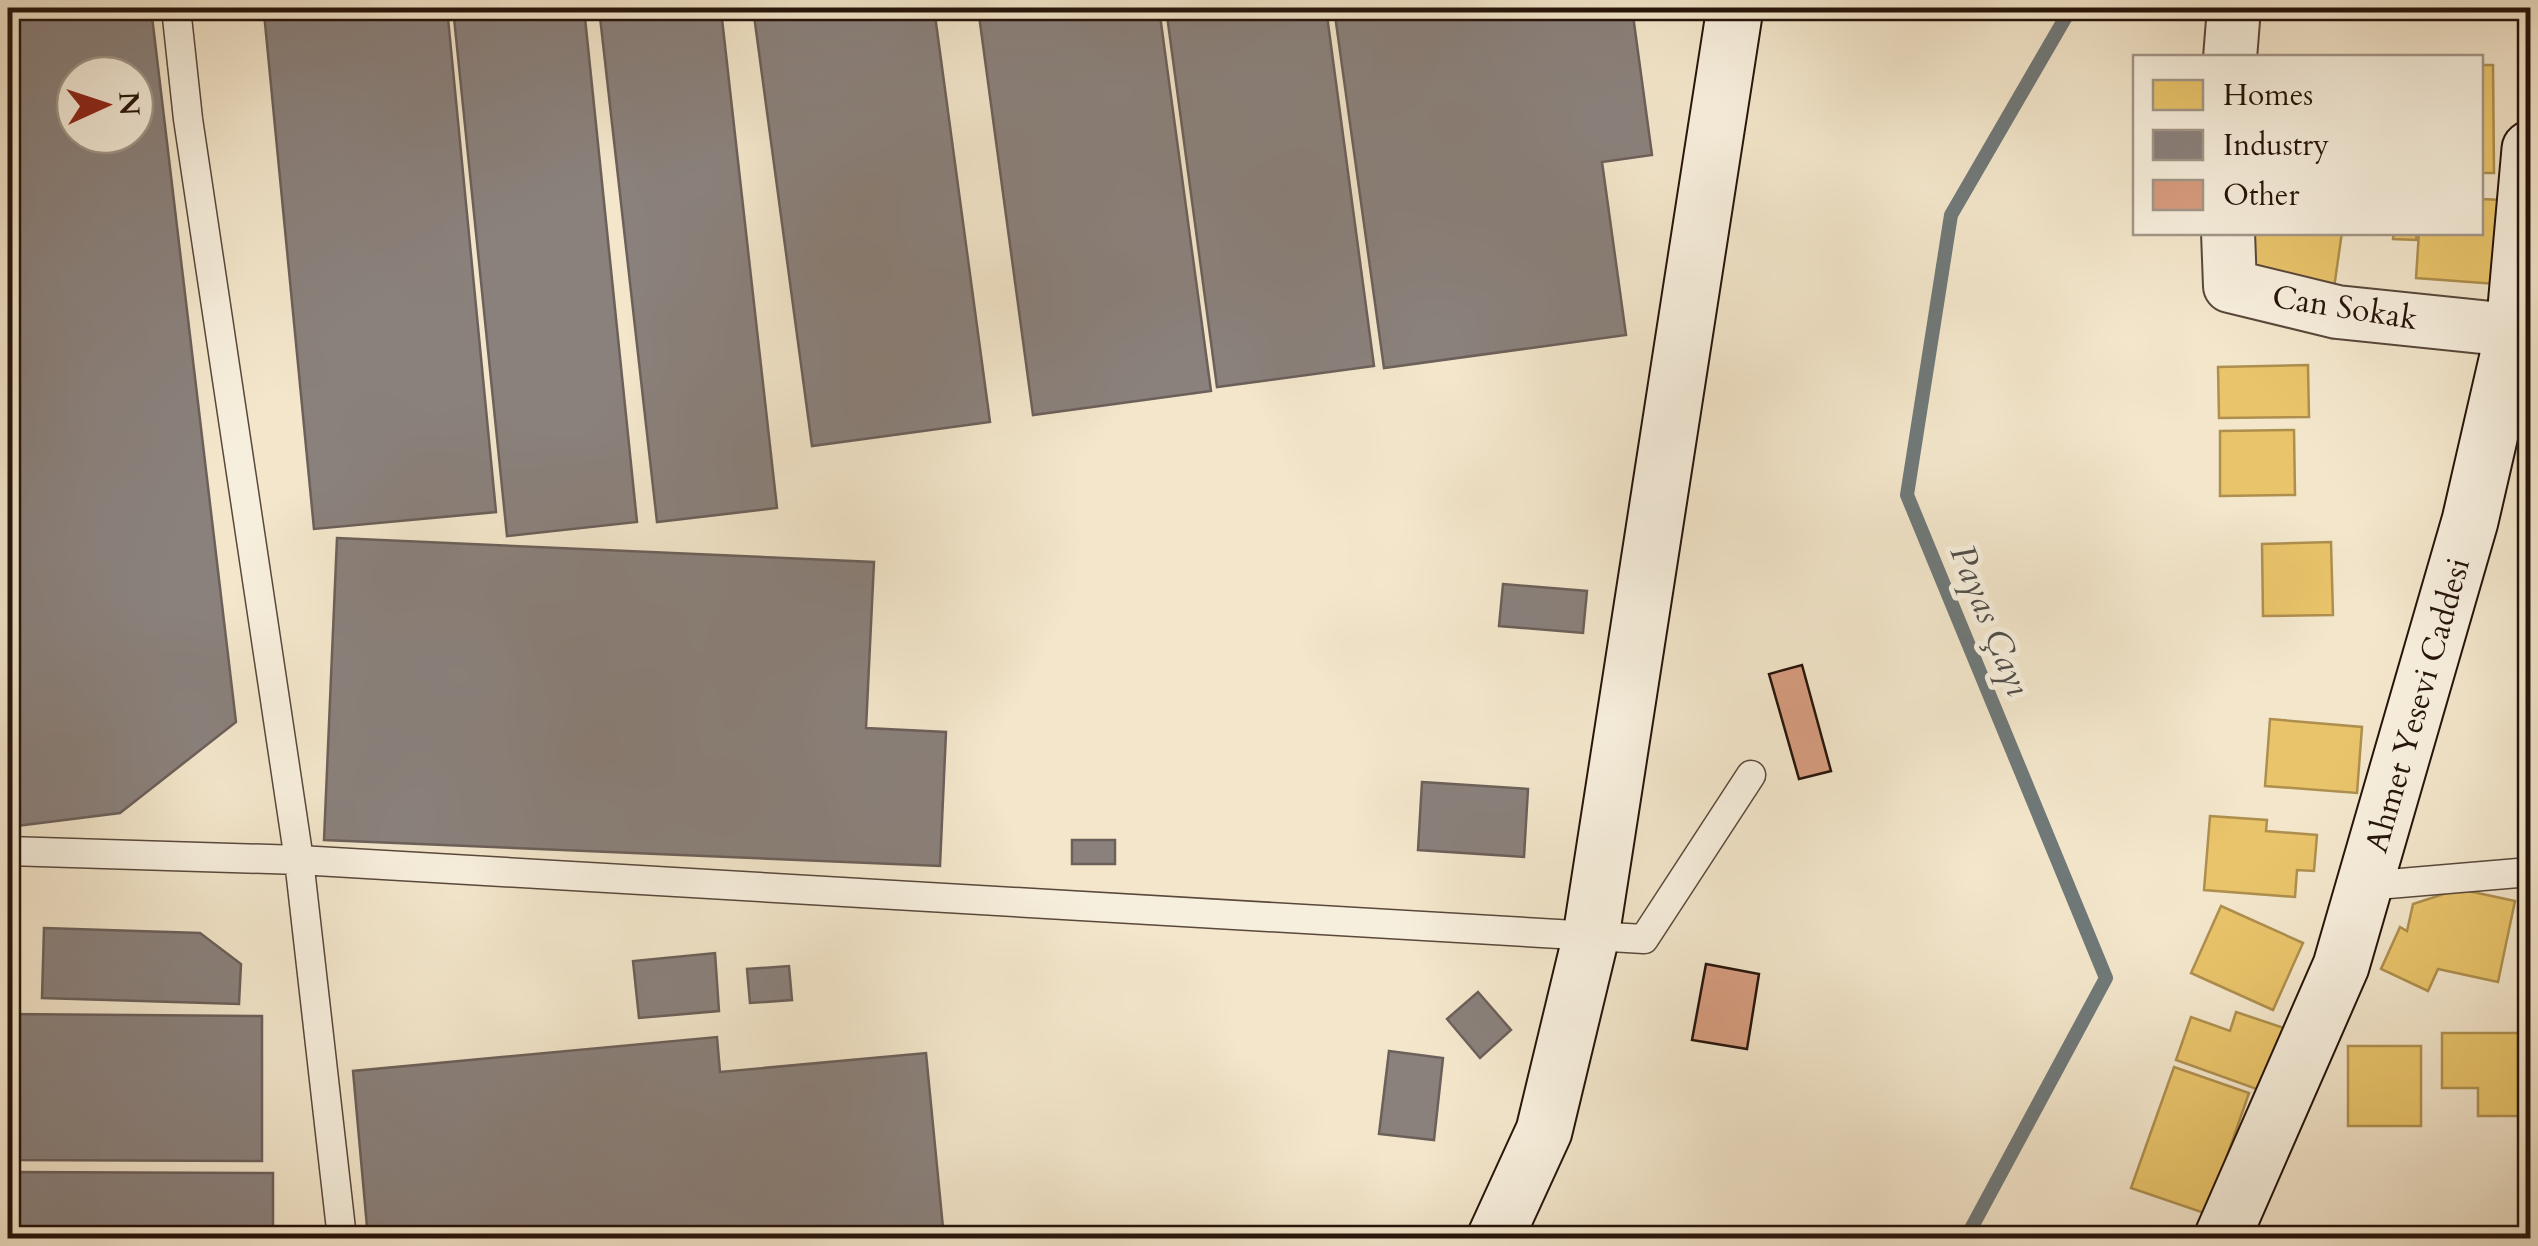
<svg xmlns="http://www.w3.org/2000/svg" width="2538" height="1246" font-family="Cardo,serif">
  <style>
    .homes { fill: #e9c46a; stroke: #ae8f4e; stroke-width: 2.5 }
    .industry { fill: #8a817c; stroke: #6c605a; stroke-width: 2.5; fill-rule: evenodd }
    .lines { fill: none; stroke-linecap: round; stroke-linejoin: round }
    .stream { stroke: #707979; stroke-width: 14 }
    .building { fill: #d69c7f; stroke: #26140b; stroke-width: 2.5 }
    .lane-casing { stroke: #59483b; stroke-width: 31 }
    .street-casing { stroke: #59483b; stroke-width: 56 }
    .secondary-casing { stroke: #26140b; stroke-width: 59 }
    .lane { stroke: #f7efdd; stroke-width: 28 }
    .street { stroke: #f7efdd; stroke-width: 52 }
    .secondary { stroke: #f7efdd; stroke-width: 55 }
    .labels { text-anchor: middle; stroke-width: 10; stroke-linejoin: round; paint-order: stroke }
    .street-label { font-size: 32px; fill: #26140b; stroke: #f7efdd }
    .water-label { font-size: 35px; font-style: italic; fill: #514f4b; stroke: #f7efdd }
  </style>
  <rect width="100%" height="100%" fill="#f3e6cb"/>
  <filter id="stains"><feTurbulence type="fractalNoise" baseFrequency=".002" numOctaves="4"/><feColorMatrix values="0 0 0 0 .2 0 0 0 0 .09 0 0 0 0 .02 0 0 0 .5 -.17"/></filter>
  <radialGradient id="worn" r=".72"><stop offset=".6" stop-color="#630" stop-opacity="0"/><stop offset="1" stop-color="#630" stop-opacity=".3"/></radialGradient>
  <path class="homes" d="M2480,65H2493L2494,173H2480Z
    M2480,199L2503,200L2496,284L2416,278L2419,232H2480Z
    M2254,232H2342L2334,288L2248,275Z
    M2394,232H2417L2416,240L2393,239Z
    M2308,365L2309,417L2219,418L2218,367Z
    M2294,430L2295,495L2220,496V431Z
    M2331,542L2333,615L2263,616L2262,544Z
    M2270,719L2362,727L2357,793L2265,786Z
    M2210,816L2267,820L2266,831L2317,835L2314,871L2297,870L2295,897L2204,890Z
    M2459,889L2515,901L2498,982L2438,969L2428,991L2381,969L2400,927L2407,931L2413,904Z
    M2221,906L2303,943L2273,1010L2191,973Z
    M2236,1012L2284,1028L2262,1091L2176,1060L2191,1017L2230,1031Z
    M2442,1033H2520L2521,1116H2478V1088H2442Z
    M2348,1046H2421V1126H2348Z
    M2174,1067L2249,1093L2207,1214L2131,1188Z"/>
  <path class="industry" d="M8,8H151L236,722L120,813L8,827ZM75,75H135V135H75Z
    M320,8H447L496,512L314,529L264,13Z
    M453,8H584L637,522L507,536Z
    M599,8H667L668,16L721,10L777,508L657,522Z
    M753,8H934L990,422L812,446Z
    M978,8H1159L1211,391L1033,415Z
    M1166,8H1326L1374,366L1217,387Z
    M1334,8H1632L1652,155L1602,162L1626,335L1384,368Z
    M337,538L874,562L866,728L946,732L940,866L324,840Z
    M1503,584L1587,591L1583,633L1499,626Z
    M1422,782L1528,789L1524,857L1418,850Z
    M1072,840H1115V864H1072Z
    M44,928L200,933L241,964L239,1004L42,998Z
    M715,953L719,1011L639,1018L633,961Z
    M789,966L792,1000L750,1003L747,969Z
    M1478,992L1511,1030L1480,1058L1447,1019Z
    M8,1014L262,1016V1161L8,1160Z
    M717,1037L720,1072L926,1053L944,1238H368L353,1071Z
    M1389,1051L1443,1058L1434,1140L1379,1134Z
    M8,1172L273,1173V1238H8Z"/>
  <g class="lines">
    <path class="stream" d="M1966,1238L2106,978L1907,495L1951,215L2071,8"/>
  </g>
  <path class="building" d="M1802,665L1831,771L1799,779L1769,674Z
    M1706,964L1759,974L1747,1049L1692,1040Z"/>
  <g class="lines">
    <defs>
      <path id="lane" d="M176,8L188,119L299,860L342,1238
        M8,851L299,860L1644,939L1751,775
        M2365,886L2530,872"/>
      <path id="street" d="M2230,58L2234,8
        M2228,232L2230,286L2337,312L2530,332"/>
      <path id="secondary" d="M1495,1238L1544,1131L1591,936L1735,8
        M2222,1238L2341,966L2470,521L2514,330L2530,149"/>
    </defs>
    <use href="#lane" class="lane-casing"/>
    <use href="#street" class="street-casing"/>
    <use href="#secondary" class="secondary-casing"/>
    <use href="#lane" class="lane"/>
    <use href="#street" class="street"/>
    <use href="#secondary" class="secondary"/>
  </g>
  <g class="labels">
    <g class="street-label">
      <text transform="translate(2345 307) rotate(9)" y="11">Can Sokak</text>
      <text transform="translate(2417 705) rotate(-74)" y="11">Ahmet Yesevi Caddesi</text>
    </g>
    <g class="water-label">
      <text transform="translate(1991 620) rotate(68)" y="12">Payas Çayı</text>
    </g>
  </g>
  <rect width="2538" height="1246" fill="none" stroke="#f3e6cb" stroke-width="40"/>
  <rect x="10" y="10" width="2518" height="1226" fill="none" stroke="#26140b" stroke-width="5"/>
  <rect x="20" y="20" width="2498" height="1206" fill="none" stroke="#26140b" stroke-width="2.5"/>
  <rect x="2133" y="55" width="350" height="180" fill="#f7efdd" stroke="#a39789" stroke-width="2.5"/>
  <rect x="2153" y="80" width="50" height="30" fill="#e9c46a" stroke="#a39789" stroke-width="2.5"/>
  <text x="2223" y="105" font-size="30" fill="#26140b">Homes</text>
  <rect x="2153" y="130" width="50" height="30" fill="#8a817c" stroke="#a39789" stroke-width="2.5"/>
  <text x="2223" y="155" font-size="30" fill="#26140b">Industry</text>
  <rect x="2153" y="180" width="50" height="30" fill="#d69c7f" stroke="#a39789" stroke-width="2.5"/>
  <text x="2223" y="205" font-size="30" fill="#26140b">Other</text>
  <g transform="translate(105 105) rotate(87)"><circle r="48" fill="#f7efdd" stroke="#a39789" stroke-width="2.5"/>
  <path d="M0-8L18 38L0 25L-18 38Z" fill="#8f2418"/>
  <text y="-15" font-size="28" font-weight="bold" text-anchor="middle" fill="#26140b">N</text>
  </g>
  <rect width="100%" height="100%" filter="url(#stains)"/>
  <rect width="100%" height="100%" fill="url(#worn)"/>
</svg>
